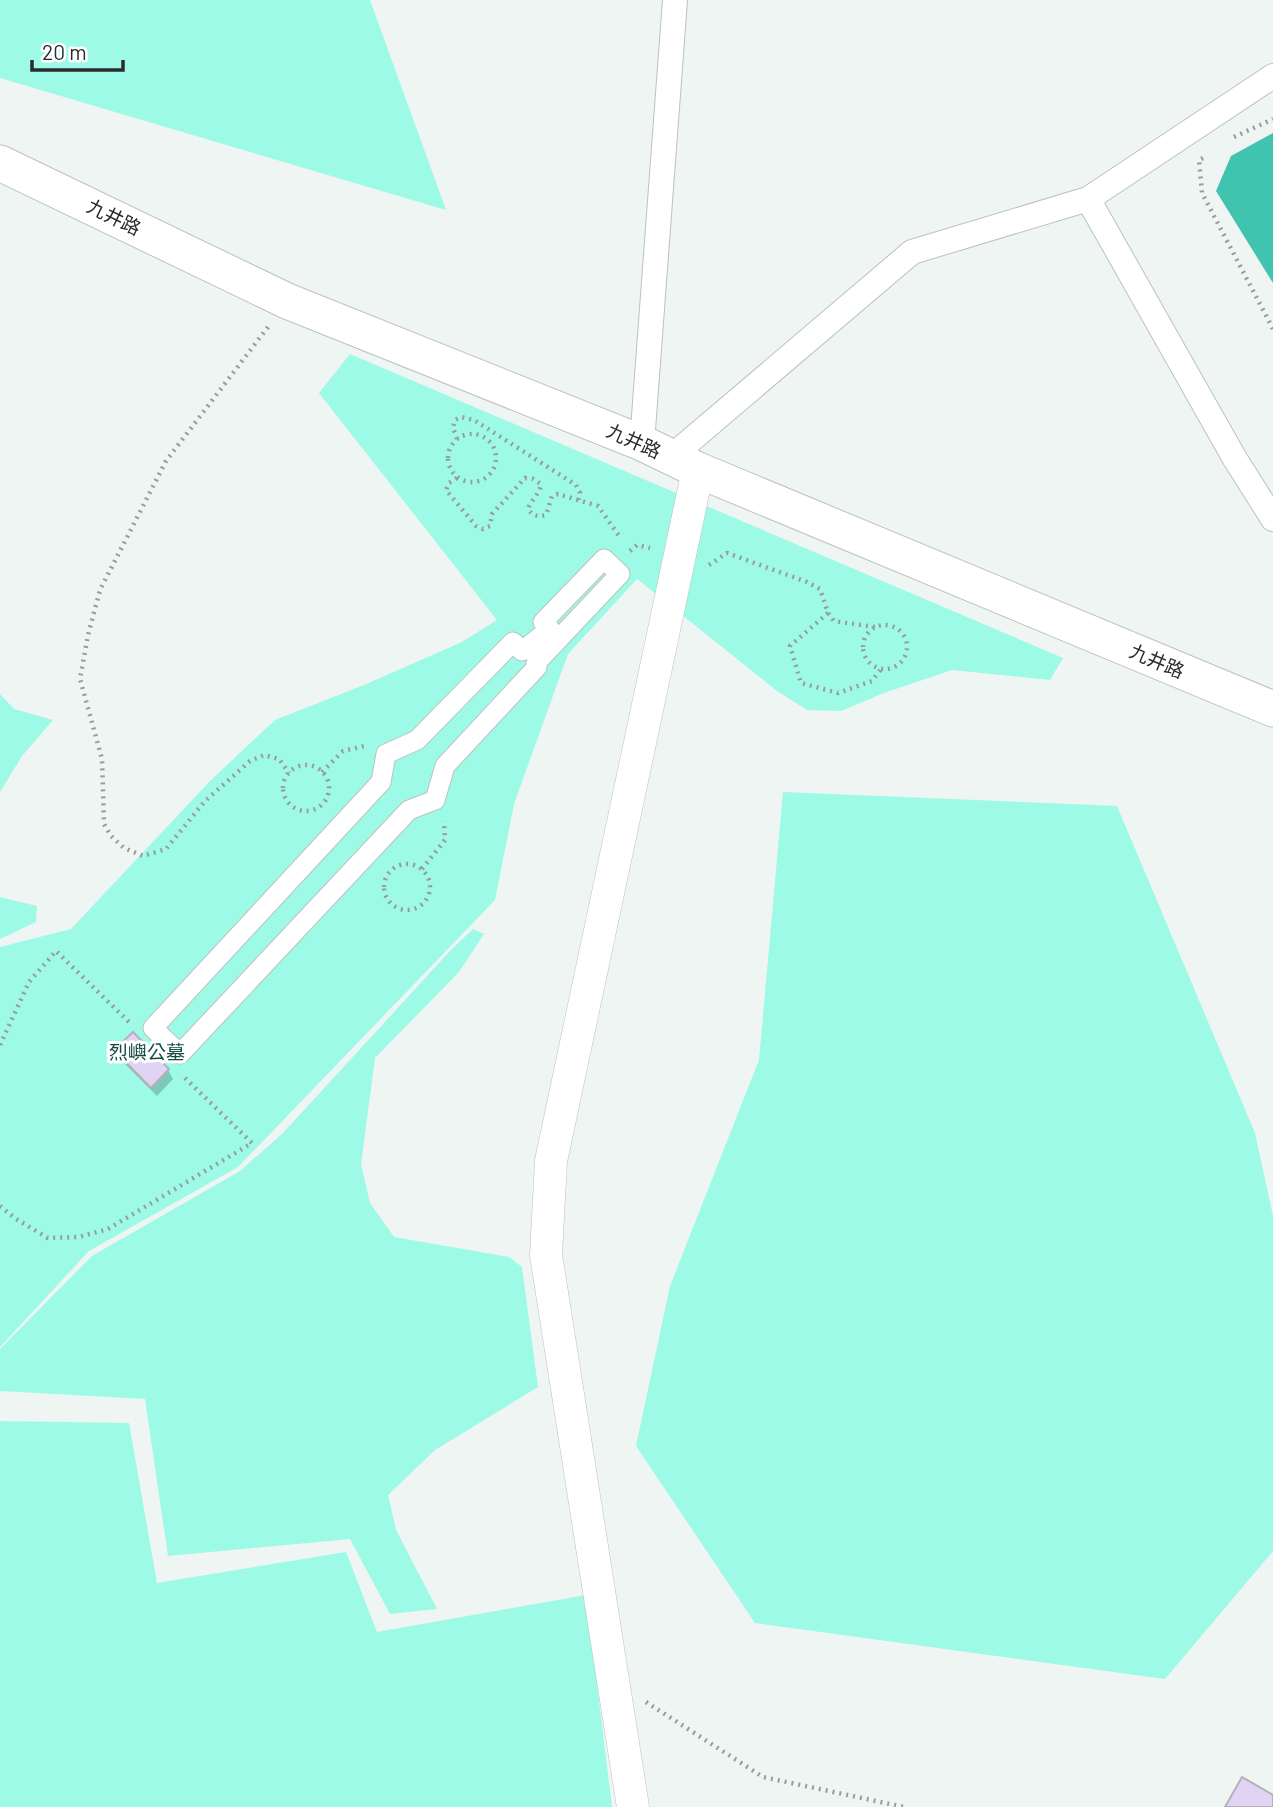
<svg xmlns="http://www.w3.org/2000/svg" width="1273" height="1807" font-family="Barlow,'Noto Sans TC',sans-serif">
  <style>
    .green { fill: #9dfae7 }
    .water { fill: #40c4af }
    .shadow { fill: #0003 }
    .building { fill: #e0d3f3; stroke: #b4b2b7; stroke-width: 2 }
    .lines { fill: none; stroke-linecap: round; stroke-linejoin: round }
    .pedestrian-casing { stroke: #bcc2c1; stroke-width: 21 }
    .minor-casing { stroke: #bcc2c1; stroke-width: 26 }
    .tertiary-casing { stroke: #bcc2c1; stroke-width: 33 }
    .secondary-casing { stroke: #bcc2c1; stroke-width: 37 }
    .path { stroke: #989d9b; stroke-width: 4.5; stroke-dasharray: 2 5; stroke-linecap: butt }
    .pedestrian { stroke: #fff; stroke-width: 19 }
    .minor { stroke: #fff; stroke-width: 24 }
    .tertiary { stroke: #fff; stroke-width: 32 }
    .secondary { stroke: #fff; stroke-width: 35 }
    .labels { text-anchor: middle; stroke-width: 6; stroke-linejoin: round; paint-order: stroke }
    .street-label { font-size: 19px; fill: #292b2a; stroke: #fff }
    .park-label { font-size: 19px; fill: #134b42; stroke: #fff }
  </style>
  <rect width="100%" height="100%" fill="#eef5f3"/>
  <path class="green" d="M0,0H370L446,210L0,78Z
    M350,354L1063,658L1050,680L952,670L884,693L841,711L807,710L777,691L637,579L568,654L514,804L495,900L238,1167L89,1251L0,1347V947L71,929L210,781L275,720L364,685L462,642L497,620L319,393Z
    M0,694L14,709L53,720L22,756L0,792Z
    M783,792L1117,806L1255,1133L1273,1216V1551L1165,1679L755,1623L636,1446L670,1286L759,1060Z
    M0,897L37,906L36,922L0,939Z
    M473,929L484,934L459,972L375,1058L361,1164L370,1203L394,1237L509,1257L522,1267L538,1387L435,1450L388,1495L396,1530L437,1609L390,1614L350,1539L168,1556L145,1399L0,1391V1349L92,1256L240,1171L283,1133L450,951Z
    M0,1421L129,1423L157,1583L346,1552L377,1632L586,1595L612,1807H0Z"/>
  <path class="water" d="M1273,133V283L1216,191L1231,156Z"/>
  <path class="shadow" d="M116,1051L168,1070L173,1079L157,1096L121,1060Z"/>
  <path class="building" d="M133,1032L169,1069L151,1088L114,1050Z
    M1242,1777L1273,1795V1807H1225Z"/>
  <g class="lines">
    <defs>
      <path id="pedestrian" d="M604,559L620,574L536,663L537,667L445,766L435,800L409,810L180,1054L153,1028L381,782L386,754L417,740L513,642L522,651L550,629L543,622Z"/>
      <path id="minor" d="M1088,199L1235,459L1273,519
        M642,443L675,0
        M671,457L912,252L1088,199L1273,76"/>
      <path id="tertiary" d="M633,1807L546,1255L551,1161L698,470"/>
      <path id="secondary" d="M0,163L287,301L642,443L698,470L1273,709"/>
    </defs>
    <use href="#pedestrian" class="pedestrian-casing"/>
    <use href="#minor" class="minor-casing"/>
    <use href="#tertiary" class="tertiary-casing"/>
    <use href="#secondary" class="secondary-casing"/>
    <path class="path" d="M1234,137L1273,119
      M1203,158L1199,160L1202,193L1273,329
      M268,327L166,461L100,590L88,635L80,679L102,759L104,824L111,836L124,848L143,856L166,849L205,801L250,761L264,755L279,759L289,773
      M448 458a24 24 0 1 1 48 0a24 24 0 1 1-48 0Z
      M457,439L453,428L455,420L461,417L474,420L576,485L580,493L578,501
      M457,478L449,483L446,490L476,526L483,529L490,526L492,514L525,478L533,479L541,484C540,494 531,500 528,509C533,516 537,517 546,515L552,496L558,494L598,506L621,539
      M630,551L637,545L650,548
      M709,565L727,553L807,582L820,589L828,613L834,621L875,627
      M828,613L790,646L801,683L838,693L872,681L881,669
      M863 647a22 22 0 1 1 44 0a22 22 0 1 1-44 0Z
      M283 788a23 23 0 1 1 46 0a23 23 0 1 1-46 0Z
      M322,772L343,751L364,746
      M384 887a23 23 0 1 1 46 0a23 23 0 1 1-46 0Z
      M422,869L445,840L444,821
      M0,1045L29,982L56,951L129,1022
      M0,1206L16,1219L48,1238L79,1237L108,1229L252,1143L185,1078
      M646,1702L763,1777L904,1807"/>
    <use href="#pedestrian" class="pedestrian"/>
    <use href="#minor" class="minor"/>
    <use href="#tertiary" class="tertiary"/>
    <use href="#secondary" class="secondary"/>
  </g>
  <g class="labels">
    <g class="street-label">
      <text transform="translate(114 217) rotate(26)" y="7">九井路</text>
      <text transform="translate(634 441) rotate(24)" y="7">九井路</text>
      <text transform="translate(1157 661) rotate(23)" y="7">九井路</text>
    </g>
    <g class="park-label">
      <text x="147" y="1059">烈嶼公墓</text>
    </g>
  </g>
  <path d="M32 60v10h91v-10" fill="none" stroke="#292b2a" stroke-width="3.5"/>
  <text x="42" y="60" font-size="21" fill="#292b2a" stroke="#ffffff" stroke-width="5" paint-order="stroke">20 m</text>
</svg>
